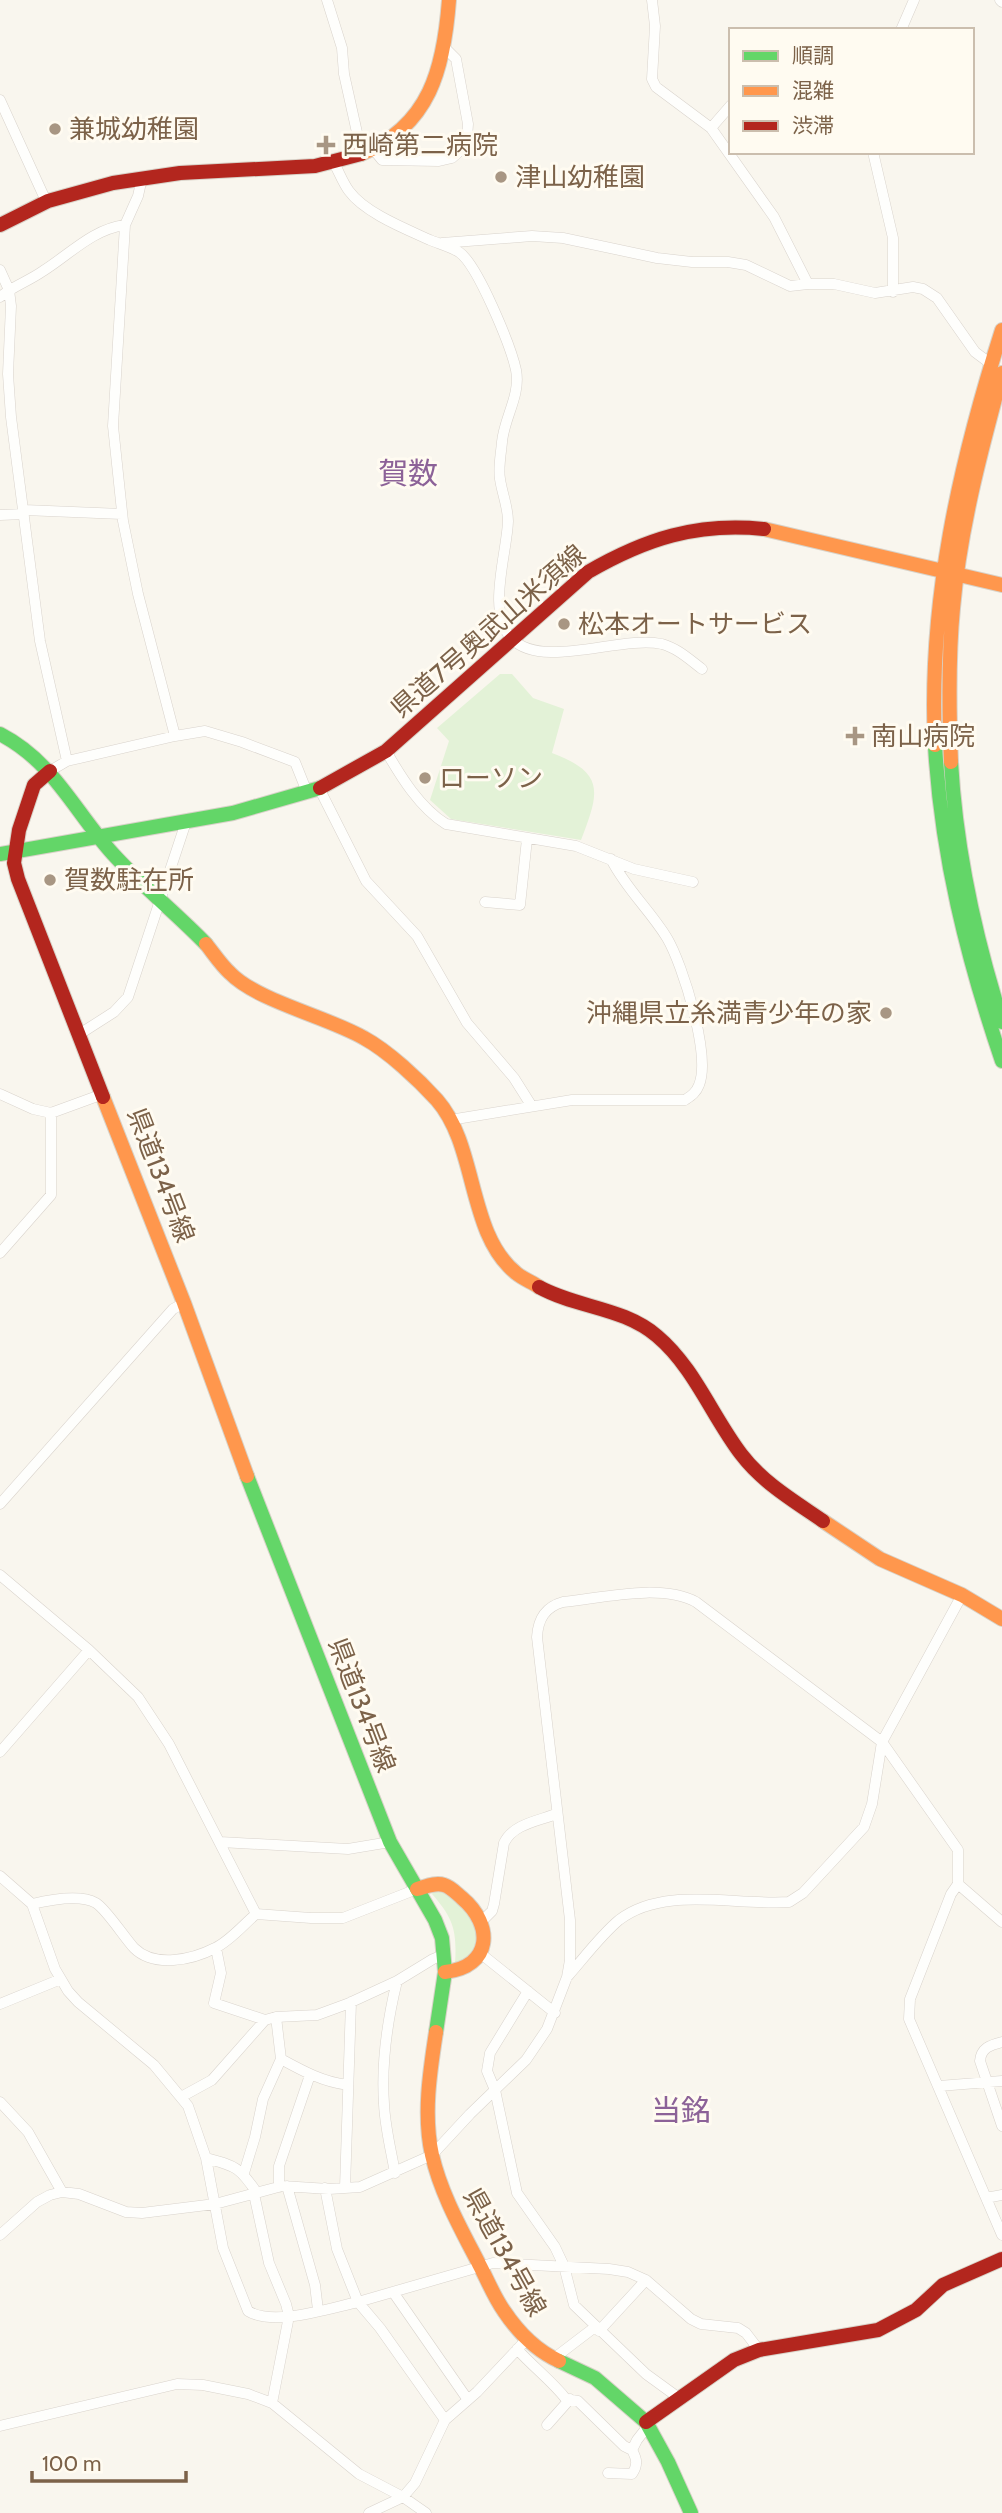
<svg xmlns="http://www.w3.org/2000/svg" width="1002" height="2513" font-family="Cabin,'Noto Sans JP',sans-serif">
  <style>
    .green { fill: #e3f2d7 }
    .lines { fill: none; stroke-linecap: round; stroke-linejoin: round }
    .street-casing { stroke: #d9d3cc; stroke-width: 11 }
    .fast-casing { stroke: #d8d2c8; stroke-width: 16 }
    .slow-casing { stroke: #d8d2c8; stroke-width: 16 }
    .jam-casing { stroke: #d8d2c8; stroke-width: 16 }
    .street { stroke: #fefefc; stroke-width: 10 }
    .fast { stroke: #63d668; stroke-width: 14 }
    .slow { stroke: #ff974d; stroke-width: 14 }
    .jam { stroke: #b3261e; stroke-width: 14 }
    .poi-dot { fill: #a89683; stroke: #fffbf1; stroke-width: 2.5 }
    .labels { text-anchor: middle; stroke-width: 6; stroke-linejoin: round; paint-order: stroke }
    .poi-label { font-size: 26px; fill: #7c6249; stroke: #fffbf1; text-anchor: start }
    .street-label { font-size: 26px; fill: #7c6249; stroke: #fffbf1 }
    .quarter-label { font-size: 30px; fill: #8c6298; stroke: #fffbf1 }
  </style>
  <rect width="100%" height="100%" fill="#f9f6ee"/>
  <path class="green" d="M500,674H512L533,698L564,709L552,753C606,773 599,793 581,840L451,819L430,800L449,741L437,728Z
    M442,1890C468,1911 492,1931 464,1963L455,1964C457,1931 454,1919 432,1894L434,1891Z"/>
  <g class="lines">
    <defs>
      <path id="street" d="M327,0L342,48L344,74L362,155
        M652,0L655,26L652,79L656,87L711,128L774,217L808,284
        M1000,0L1002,2
        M901,30L914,0
        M0,100L46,201
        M711,128L731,105
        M374,150L382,160L439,161L452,158L461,150L467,138L468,124L456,59L445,48
        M873,152L893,238V292
        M334,163C339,172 343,183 349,191C365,213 406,229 430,240C440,244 451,247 459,252C478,265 511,347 516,370C521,395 504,418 502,442C501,454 498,468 500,479C502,493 508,507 508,521C507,554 486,613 512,639C543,670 621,635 662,644C677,648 689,659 702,669
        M142,178L138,196L125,225L113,426L123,521L138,594L175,736
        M442,243L532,236L563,238L657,258L692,262H728L746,265L790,286L808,284H834L875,293L913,287L923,289L937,298L975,352L991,364
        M0,270L9,290L11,306L8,374L11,417L40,641L67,761
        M0,297C13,286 29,281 43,271C70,254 93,229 125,225
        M24,510L122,514
        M0,515L24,514
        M386,751C401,777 420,808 446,824L576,846L634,869L693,882
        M50,771L67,761L175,736L205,731L242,742L295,762L307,792
        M319,788L366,881L417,936L467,1023L514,1078L531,1105
        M485,902L520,905L527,839
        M78,1035L114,1012L128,997L186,822
        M0,1094L33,1109L51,1113L103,1094
        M450,1120L572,1100H685C691,1096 696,1093 699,1085C711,1056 683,965 667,938C650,910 626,889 611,859
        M0,1253L51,1195V1113
        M0,1504L173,1309L184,1303
        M0,1575L89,1650L138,1697L169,1744L256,1914
        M0,1752L89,1650
        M220,1842L348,1849L390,1842
        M0,1876L32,1904L55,1969L68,1991L78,2002L154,2065L188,2106L206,2158L223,2248L248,2311C273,2327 330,2308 358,2302L380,2328L445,2420
        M958,1884L1002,1922
        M32,1904C49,1900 80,1894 96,1903C106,1909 124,1937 134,1948C154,1968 192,1960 215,1948C230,1941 244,1924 256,1914L311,1918H343L417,1889
        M482,1921L492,1911L494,1904L504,1843C513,1824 538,1821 556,1814
        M216,1948L221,1973L214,2003L265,2020
        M480,1953L555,2013
        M568,1976C584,1958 600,1936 619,1920C664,1885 735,1906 789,1902L803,1893L864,1827L872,1804L882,1742L962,1595
        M528,1991L490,2053L487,2071L495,2090L517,2193L555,2247L564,2266L574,2305L646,2374L679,2398
        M0,2004L61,1979
        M1002,2042C990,2045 981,2048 980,2061L1002,2126
        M281,2059C303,2071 323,2082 348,2085
        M939,2086L1002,2081
        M181,2097L212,2080L265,2020L276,2017L317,2015L347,2004L397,1981L433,1959L445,1954
        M0,2102L28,2132L62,2192
        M206,2158C235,2166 239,2166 257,2193
        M244,2173L255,2137L263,2099L281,2059L276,2017
        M395,2173C391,2150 385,2127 384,2104C381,2061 387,2022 397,1981
        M287,2186L315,2285L318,2310
        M279,2187V2166L310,2075
        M325,2188L337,2249L358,2302L493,2263L609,2269L628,2272L646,2280L691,2319L701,2324L738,2328L746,2333L759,2350
        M345,2188L351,2002
        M254,2194L269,2263L286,2304L289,2316L272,2403
        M986,2198L1002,2195
        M0,2235L37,2202L50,2195L62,2192L79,2194L126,2212L142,2213L215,2204L282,2186L329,2189L360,2187L432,2155L470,2114L526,2060L547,2029L567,1977L570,1960V1920L537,1637C538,1619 545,1607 563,1602C602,1598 661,1583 696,1602L882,1742L958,1850V1884L951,1894L910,1999L909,2019L1002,2235
        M393,2292L468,2400
        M599,2331L646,2280
        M517,2349C533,2367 551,2380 566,2399L578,2401L624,2446L632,2450
        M553,2359L595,2327
        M547,2425L570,2399
        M0,2426L177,2384L203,2385L248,2394L272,2403L359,2474L403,2497L426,2513
        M608,2473L632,2474C638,2465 637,2459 632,2450L637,2440L648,2426
        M369,2513L403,2497L415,2483L445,2420L477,2392L527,2339"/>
      <path id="fast" d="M0,734C54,762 74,811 113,854C142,886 176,913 206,944
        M935,745C941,854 967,958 1002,1061
        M951,762C956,851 975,937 1002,1022
        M0,854L233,813L320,788
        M247,1476L390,1842L435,1920L442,1938L445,1972L436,2032
        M559,2361L595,2378L646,2422L668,2462L691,2513"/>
      <path id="slow" d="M361,154C430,126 444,68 449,0
        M764,529L1002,585
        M935,745C928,603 959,465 1002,330
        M951,762C949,710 948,659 953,608C960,528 981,450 1002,373
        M206,944C214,954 221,965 230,973C257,1001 328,1017 364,1038C388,1051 419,1080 437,1100C478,1147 467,1233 516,1273C523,1279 532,1282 539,1287
        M103,1097L184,1303L247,1476
        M823,1521L880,1559L962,1595L1002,1619
        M417,1889C425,1887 435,1882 444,1885C451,1887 456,1893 462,1898C494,1925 492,1967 445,1972
        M436,2032C430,2071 423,2115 432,2155C441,2194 461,2229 479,2264C487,2279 494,2297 504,2311C518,2332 537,2351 559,2361"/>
      <path id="jam" d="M0,225L48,201L113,183L180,173L315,166L361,154
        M50,771L34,785L19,830L14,863L18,879L103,1097
        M320,788L386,751L588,572C645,539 697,522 764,529
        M539,1287C577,1308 623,1307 657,1336C694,1367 712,1416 741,1454C763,1483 794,1501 823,1521
        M646,2422L734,2360L759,2350L878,2330L916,2310L943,2285L1002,2259"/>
    </defs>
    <use href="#street" class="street-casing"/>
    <use href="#fast" class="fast-casing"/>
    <use href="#slow" class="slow-casing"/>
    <use href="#jam" class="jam-casing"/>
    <use href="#street" class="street"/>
    <use href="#fast" class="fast"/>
    <use href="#slow" class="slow"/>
    <use href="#jam" class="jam"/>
  </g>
  <g class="poi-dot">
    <circle cx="55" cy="129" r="7"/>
    <path d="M322.5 134.5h7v7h7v7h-7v7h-7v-7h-7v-7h7z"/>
    <circle cx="501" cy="177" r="7"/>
    <circle cx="564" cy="624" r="7"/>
    <path d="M851.5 725.5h7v7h7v7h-7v7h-7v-7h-7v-7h7z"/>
    <circle cx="425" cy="778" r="7"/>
    <circle cx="50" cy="880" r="7"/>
    <circle cx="886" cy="1013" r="7"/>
  </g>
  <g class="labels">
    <g class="poi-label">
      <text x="69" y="138">兼城幼稚園</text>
      <text x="342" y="154">西崎第二病院</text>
      <text x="515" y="186">津山幼稚園</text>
      <text x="578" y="633">松本オートサービス</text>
      <text x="871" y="745">南山病院</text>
      <text x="439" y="787">ローソン</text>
      <text x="64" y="889">賀数駐在所</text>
      <text x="872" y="1022" text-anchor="end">沖縄県立糸満青少年の家</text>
    </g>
    <g class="street-label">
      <text transform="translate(488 631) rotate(-41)" y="9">県道7号奥武山米須線</text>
      <text transform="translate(161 1175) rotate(69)" y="9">県道134号線</text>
      <text transform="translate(362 1705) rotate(69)" y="9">県道134号線</text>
      <text transform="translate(505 2252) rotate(61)" y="9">県道134号線</text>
    </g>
    <g class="quarter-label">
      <text x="408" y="484">賀数</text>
      <text x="681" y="2121">当銘</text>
    </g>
  </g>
  <rect x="729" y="28" width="245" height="126" fill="#fffbf1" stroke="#cbbeae" stroke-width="2"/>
  <rect x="743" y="51" width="35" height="10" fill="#63d668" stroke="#cbbeae" stroke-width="2"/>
  <text x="792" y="63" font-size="21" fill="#7c6249">順調</text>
  <rect x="743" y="86" width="35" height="10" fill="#ff974d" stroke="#cbbeae" stroke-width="2"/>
  <text x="792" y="98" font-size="21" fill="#7c6249">混雑</text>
  <rect x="743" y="121" width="35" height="10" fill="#b3261e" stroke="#cbbeae" stroke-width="2"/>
  <text x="792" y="133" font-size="21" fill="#7c6249">渋滞</text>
  <path d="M32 2471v10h154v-10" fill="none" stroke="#7c6249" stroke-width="3.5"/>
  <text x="42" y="2471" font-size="21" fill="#7c6249" stroke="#fffbf1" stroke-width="5" paint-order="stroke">100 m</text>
</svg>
